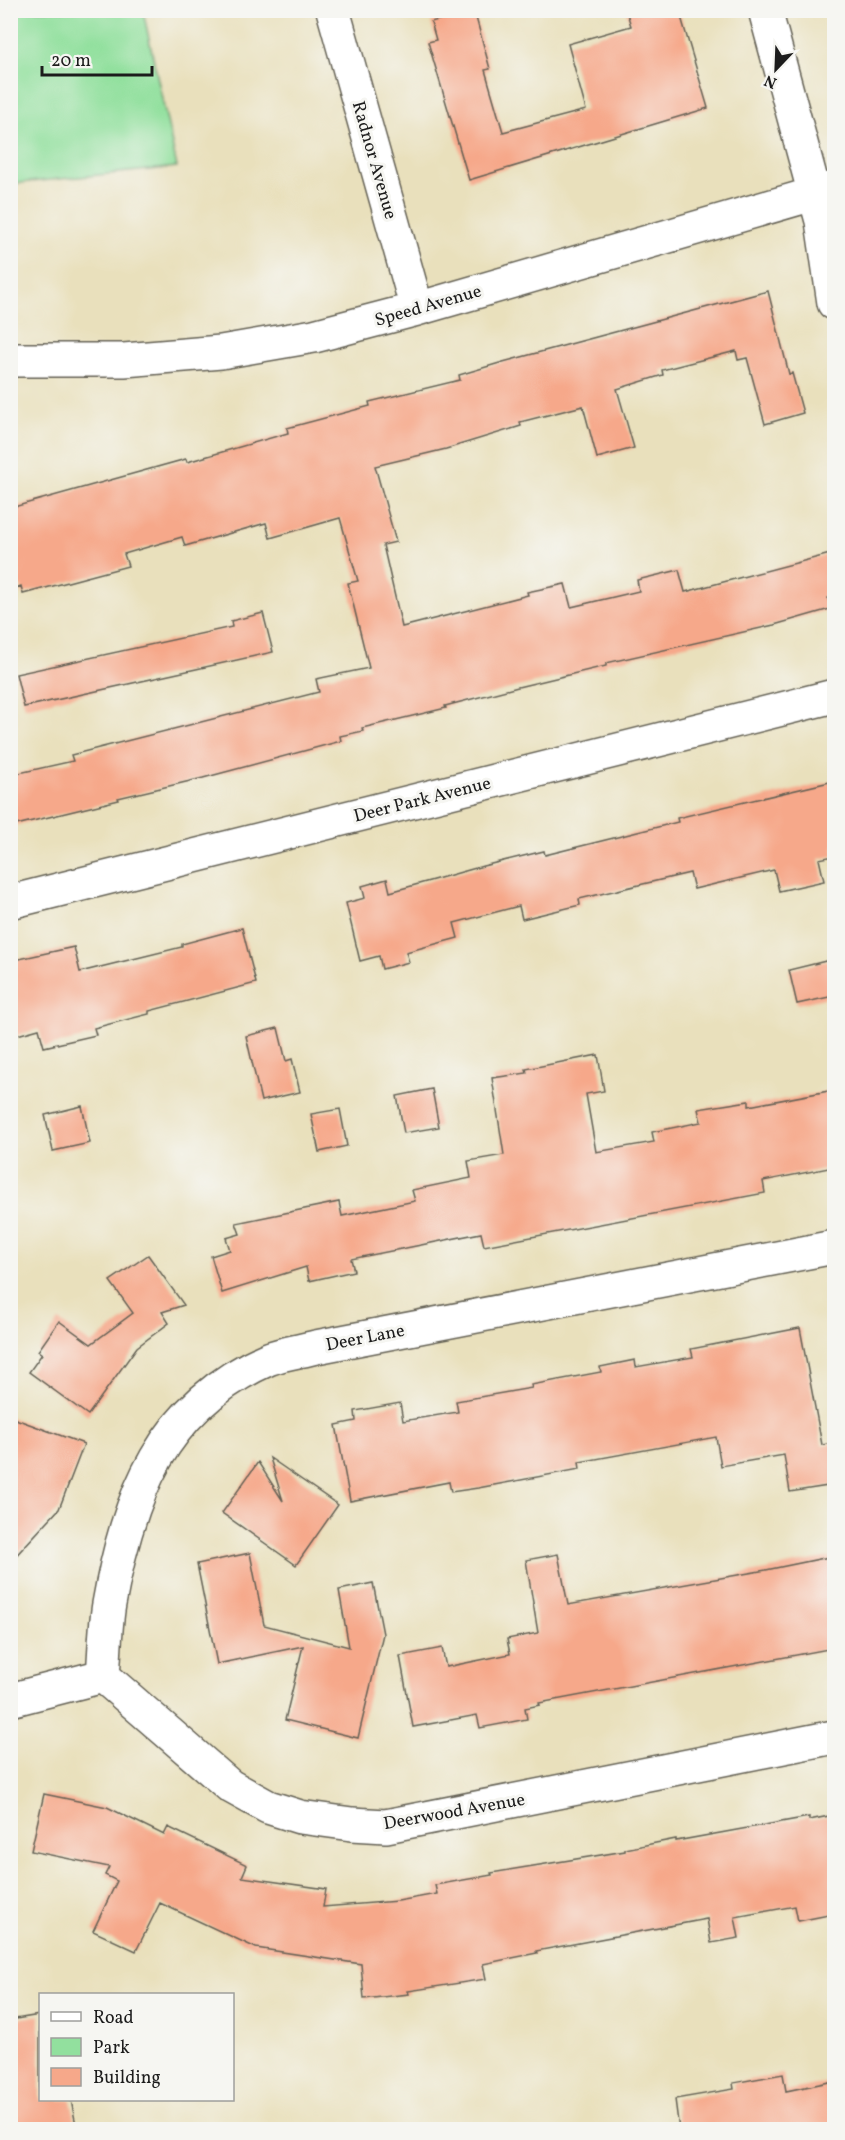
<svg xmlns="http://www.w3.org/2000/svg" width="845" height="2140" font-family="Vollkorn,serif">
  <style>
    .green { fill: #92e09e; stroke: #577e5d; stroke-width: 1.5 }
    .building { fill: #f6a88a }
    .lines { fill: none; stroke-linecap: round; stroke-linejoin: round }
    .street-casing { stroke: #646154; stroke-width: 36 }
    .street { stroke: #fff; stroke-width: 33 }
    .labels { text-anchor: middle; stroke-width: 6; stroke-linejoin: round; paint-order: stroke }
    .street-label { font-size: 18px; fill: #1c1c1c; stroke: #f6f6f2 }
  </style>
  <rect width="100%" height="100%" fill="#f6f6f2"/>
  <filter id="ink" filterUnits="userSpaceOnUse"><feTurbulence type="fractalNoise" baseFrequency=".0167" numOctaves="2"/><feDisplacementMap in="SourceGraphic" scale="12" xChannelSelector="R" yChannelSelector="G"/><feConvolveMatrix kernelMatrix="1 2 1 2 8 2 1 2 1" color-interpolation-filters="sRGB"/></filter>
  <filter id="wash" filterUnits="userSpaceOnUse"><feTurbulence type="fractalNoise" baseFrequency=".008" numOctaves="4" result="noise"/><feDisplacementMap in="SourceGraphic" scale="24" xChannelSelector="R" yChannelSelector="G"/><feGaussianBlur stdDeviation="1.35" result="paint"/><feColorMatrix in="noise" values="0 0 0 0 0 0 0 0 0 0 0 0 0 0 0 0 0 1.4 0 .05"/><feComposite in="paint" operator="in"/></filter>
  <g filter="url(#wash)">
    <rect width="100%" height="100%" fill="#e9e0bc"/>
    <path class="green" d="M11,10L143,11L177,167L11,184Z"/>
    <g id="blocks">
      <path class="building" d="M474,10L490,69L485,70L503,132L586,110L568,44L631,26L626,10H679L708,108L469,180L428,42L436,40L431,22Z
        M768,291L789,374L792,373L803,413L765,424L747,358L738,360L736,351L662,370L663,375L617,389L634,448L597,458L583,406L520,422L521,426L446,449L375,466L396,542L383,545L402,627L528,595L527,592L565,584L571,607L639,591L637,580L679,570L685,592L834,553V597L828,598L830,609L774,625L606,663V666L518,687L445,706L446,708L362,728L363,731L340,736L341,741L203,778L118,798L119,800L16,825L10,800V775L73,761L71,755L319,692L316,679L369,668L348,583L358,581L340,518L270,538L266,523L185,546L182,537L124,554L128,566L23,594L21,586L10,590V508L186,459L187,462L288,433L287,428L370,406L369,402L460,380L459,375L503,362Z
        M263,613L273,652L24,707L16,674L232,627L231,621Z
        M834,781V856L819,859L824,881L779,891L774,870L694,889L690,873L579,899L580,905L522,919L519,906L454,923L458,938L406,952L409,962L382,969L379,956L360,961L346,903L365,898L362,886L387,879L390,892L483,866L544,851L545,855L678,822L677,818Z
        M242,928L256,983L149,1011V1014L94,1028L96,1035L44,1047L39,1029L10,1037V961L74,947L80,972L182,947V944Z
        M830,960L834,980V996L797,1004L789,970Z
        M278,1028L286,1061L292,1059L300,1092L261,1101L246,1036Z
        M598,1055L604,1091L586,1094L596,1152L654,1142L652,1132L701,1122L698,1109L749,1101V1106L834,1090V1167L763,1181L765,1193L484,1246L481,1233L351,1259L354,1271L309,1281L306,1267L222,1293L211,1256L230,1250L226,1238L240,1234L236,1223L339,1202L342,1216L415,1201L412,1190L471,1178L468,1161L504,1155L492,1078L527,1073L526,1069Z
        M432,1089L439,1127L404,1133L397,1096Z
        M82,1106L90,1143L53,1151L45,1115Z
        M340,1109L347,1146L319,1152L311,1114Z
        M148,1255L184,1305L162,1312L169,1323L137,1347L88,1415L29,1372L42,1354L38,1351L59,1321L91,1344L133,1313L110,1281Z
        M800,1328L822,1445L834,1443V1485L790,1492L784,1455L721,1466L716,1437L579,1462L580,1469L478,1488L451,1492L449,1482L350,1501L336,1425L356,1421L355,1411L400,1403L403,1421L458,1412L456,1401L532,1388L531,1385L601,1372L600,1367L635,1360L636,1367L693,1357L691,1349Z
        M10,1417L84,1444L59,1509L10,1562Z
        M270,1458L338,1505L296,1565L222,1513L258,1462L283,1501Z
        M250,1553L264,1625L349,1647L339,1590L373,1583L383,1634L358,1738L285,1720L303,1646L217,1664L197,1564Z
        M558,1554L568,1605L766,1570L834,1556V1648L539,1703L540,1705L525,1708L527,1719L480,1728L477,1715L413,1727L400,1656L442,1648L446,1667L510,1654L507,1639L538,1633L526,1560Z
        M44,1794L107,1807L164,1835L168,1827L247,1865L242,1877L326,1889L323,1907L398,1901L437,1894L435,1885L492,1875L491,1873L625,1851V1849L676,1839V1841L809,1817V1820L834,1815V1914L798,1921L795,1906L735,1917L739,1938L711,1943L707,1919L536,1951L537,1953L483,1964L486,1979L408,1991L409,1994L364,1999L361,1964L256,1948L160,1903L136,1951L93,1931L117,1881L105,1875L109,1867L31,1851Z
        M40,2015V2100H71L76,2125L51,2130H10V2020Z
        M783,2074L786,2091L834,2081V2130H679L675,2099L734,2089L733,2083Z"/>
    </g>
  </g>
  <g filter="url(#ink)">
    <use href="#blocks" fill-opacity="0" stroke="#646154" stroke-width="1.5"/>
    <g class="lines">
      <defs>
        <path id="street" d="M333,10L417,309
          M765,10L822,221L834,303
          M10,360H124L221,352L314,336L417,309L834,188
          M10,902L834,696
          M103,1676C105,1652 105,1627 109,1604C128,1496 162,1406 268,1359C283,1353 301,1351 316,1347L834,1247
          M103,1676L230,1786L268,1807L300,1817L352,1824L386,1826L834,1737
          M10,1700L103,1676"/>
      </defs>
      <use href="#street" class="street-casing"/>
      <use href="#street" class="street"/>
    </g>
  </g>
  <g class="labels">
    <g class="street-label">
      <text transform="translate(375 160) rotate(74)" y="6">Radnor Avenue</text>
      <text transform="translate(428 305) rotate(-16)" y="6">Speed Avenue</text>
      <text transform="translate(422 799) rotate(-14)" y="6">Deer Park Avenue</text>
      <text transform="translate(365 1337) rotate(-11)" y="6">Deer Lane</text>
      <text transform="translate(454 1811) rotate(-10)" y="6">Deerwood Avenue</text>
    </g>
  </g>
  <rect width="845" height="2140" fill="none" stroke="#f6f6f2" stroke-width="36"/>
  <rect x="39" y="1993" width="195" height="108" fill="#f6f6f2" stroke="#9f9f9c" stroke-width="1.5"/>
  <rect x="51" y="2012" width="30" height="9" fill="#ffffff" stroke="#9f9f9c" stroke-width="1.5"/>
  <text x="93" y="2023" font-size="18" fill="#1c1c1c">Road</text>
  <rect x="51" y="2038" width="30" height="18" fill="#92e09e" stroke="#9f9f9c" stroke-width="1.5"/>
  <text x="93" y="2053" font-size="18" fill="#1c1c1c">Park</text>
  <rect x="51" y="2068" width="30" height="18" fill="#f6a88a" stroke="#9f9f9c" stroke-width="1.5"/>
  <text x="93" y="2083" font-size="18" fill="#1c1c1c">Building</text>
  <g transform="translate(776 69) rotate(203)" stroke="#f6f6f2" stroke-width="4.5" paint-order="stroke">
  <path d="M0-4.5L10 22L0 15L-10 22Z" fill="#1c1c1c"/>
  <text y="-9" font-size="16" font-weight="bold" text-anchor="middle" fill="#1c1c1c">N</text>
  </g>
  <path d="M42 66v9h110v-9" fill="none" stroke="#1c1c1c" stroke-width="3"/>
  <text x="51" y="66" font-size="18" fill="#1c1c1c" stroke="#f6f6f2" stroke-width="4.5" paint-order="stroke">20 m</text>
</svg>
